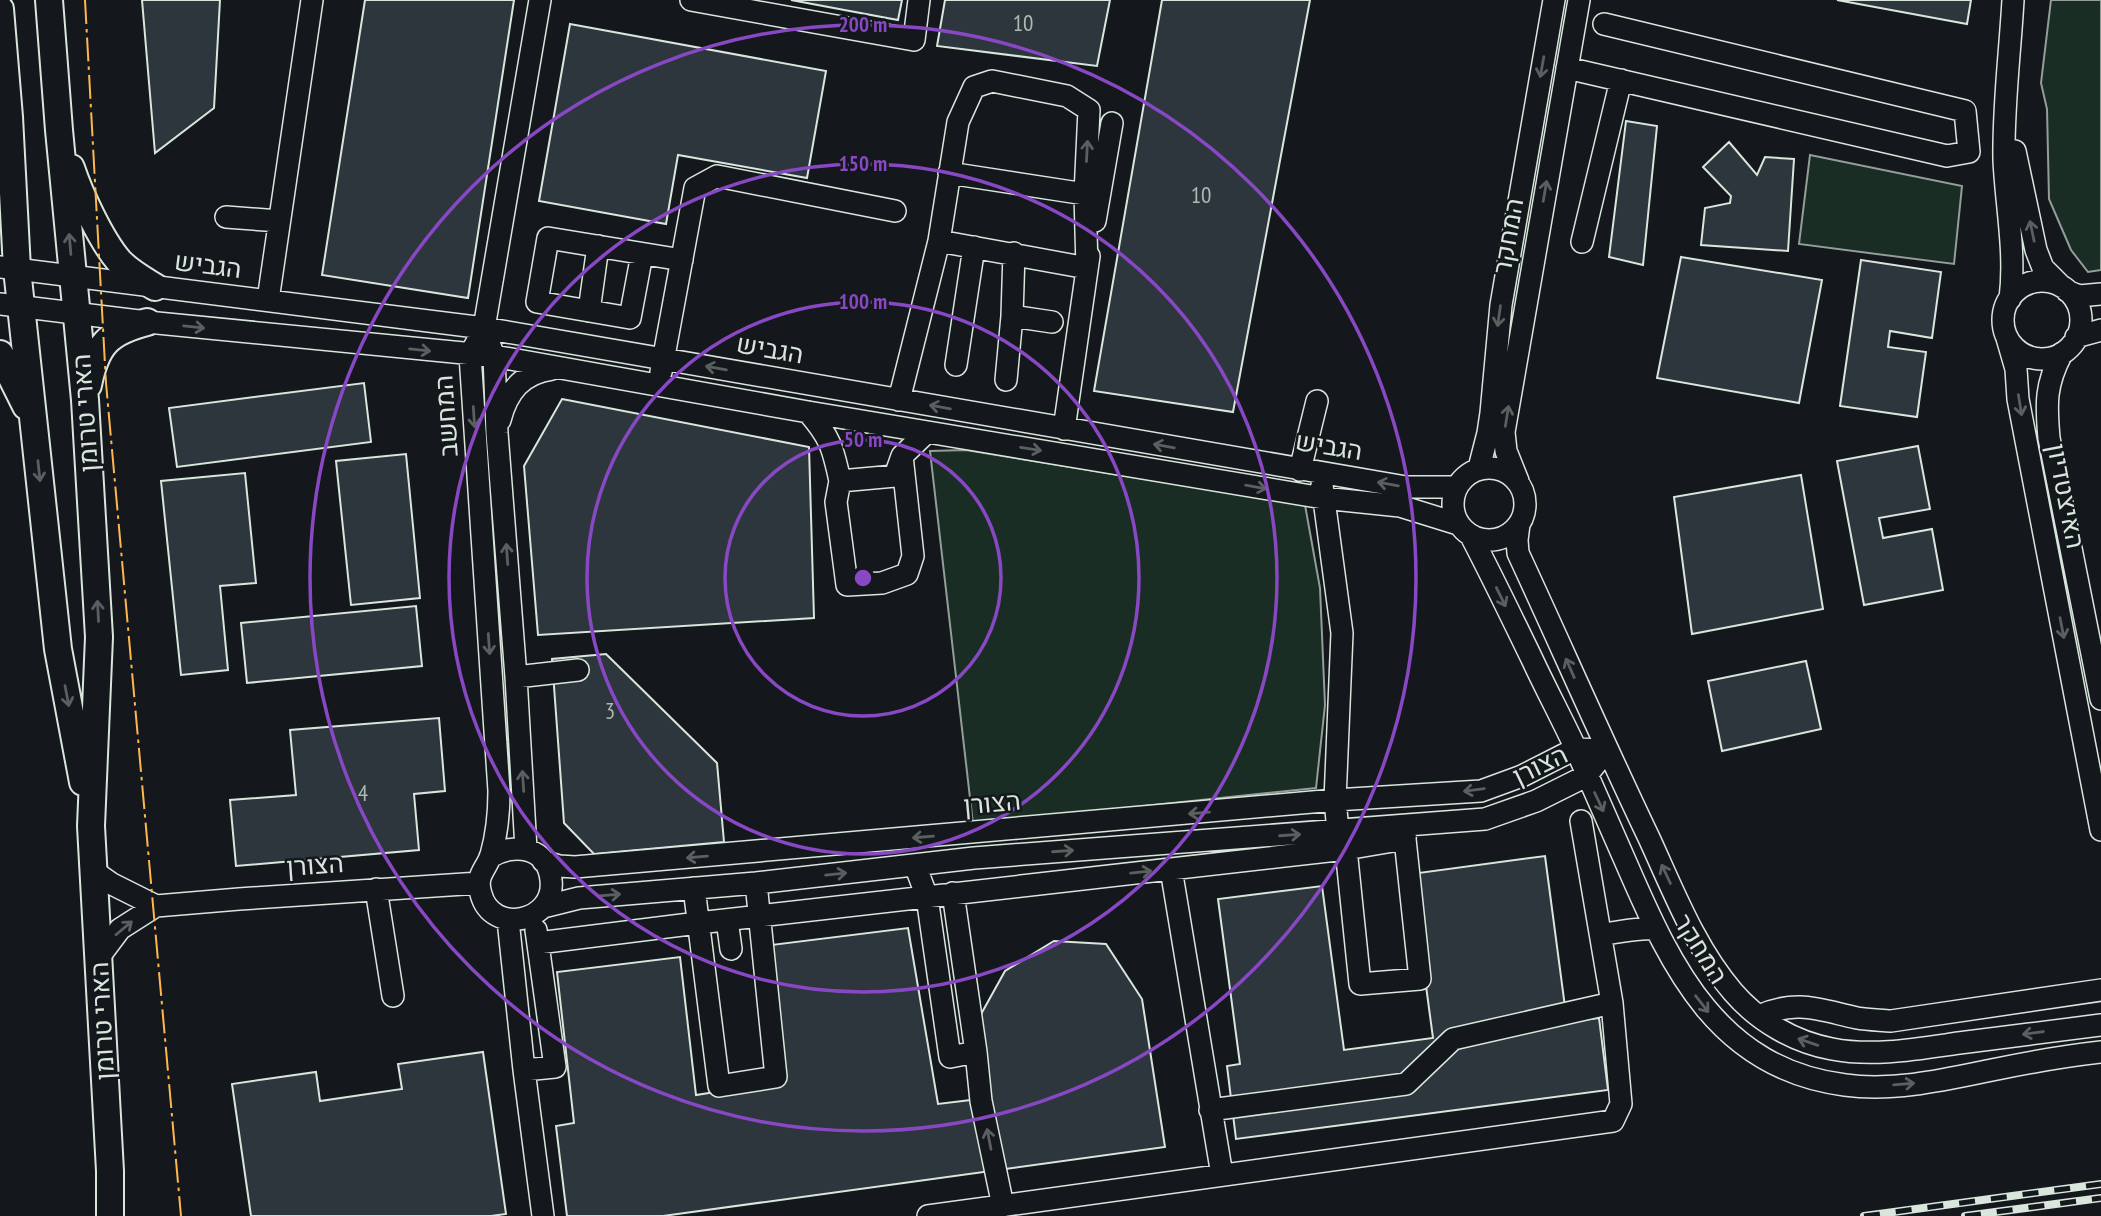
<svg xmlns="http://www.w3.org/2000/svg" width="2101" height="1216" font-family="'PT Sans Narrow',Heebo,sans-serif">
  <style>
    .green { fill: #1a2d24; stroke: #939e99; stroke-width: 2 }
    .building { fill: #2c363c; stroke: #d8e6dc; stroke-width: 2 }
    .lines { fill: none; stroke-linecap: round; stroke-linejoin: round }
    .minor-casing { stroke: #d8e6dc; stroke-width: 24 }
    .major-casing { stroke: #d8e6dc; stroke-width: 30 }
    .minor { stroke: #14181c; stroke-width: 21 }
    .major { stroke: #14181c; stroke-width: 26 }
    .rail-casing { stroke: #d8e6dc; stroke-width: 8 }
    .rail { stroke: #14181c; stroke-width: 5; stroke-dasharray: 16; stroke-linecap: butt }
    .power { stroke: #ffb74d; stroke-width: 2; stroke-dasharray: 24 5 3.5 5; stroke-linecap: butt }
    .oneway { stroke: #59605f }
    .ring { fill: none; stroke: #8948c3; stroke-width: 3.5 }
    .labels { text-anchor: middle; stroke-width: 5; stroke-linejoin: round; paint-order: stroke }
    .number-label { font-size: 23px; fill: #adbab4 }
    .street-label { font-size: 26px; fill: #d8e6dc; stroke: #14181c }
    .centre { fill: #8948c3; stroke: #14181c; stroke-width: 3.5 }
    .ring-label { font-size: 21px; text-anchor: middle; font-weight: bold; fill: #8948c3; stroke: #14181c; stroke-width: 5; stroke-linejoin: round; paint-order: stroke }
  </style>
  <rect width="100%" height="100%" fill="#14181c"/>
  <path class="green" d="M2051,0H2101V270L2088,272L2071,250L2049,199L2047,109L2041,83Z
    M1810,155L1962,186L1954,264L1799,244Z
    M966,450L1305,505L1320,588L1325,705L1316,788L973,824L930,451Z"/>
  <path class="building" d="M142,0H220L214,108L155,153Z
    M365,0H514L468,298L322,275Z
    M791,0H902L898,20Z
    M945,0H1110L1097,66L937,46Z
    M1162,0H1310L1233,412L1094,391Z
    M1837,0H1971L1967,24Z
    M570,24L826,71L807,178L678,155L666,224L539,201Z
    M1626,121L1657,126L1643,265L1609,257Z
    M1729,142L1757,175L1765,157L1794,159L1788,251L1701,245L1705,208L1730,203L1731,196L1703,167Z
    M1681,257L1822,280L1799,403L1657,378Z
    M1861,260L1941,272L1932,338L1890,331L1888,347L1926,352L1917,417L1840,406Z
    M364,383L371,442L177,467L169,408Z
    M562,399L809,447L814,618L538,635L524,466Z
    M1918,446L1930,509L1879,518L1883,538L1932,529L1943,590L1864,605L1837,461Z
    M406,454L420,598L351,605L336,461Z
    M245,473L256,583L220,586L228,670L181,675L161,481Z
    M1801,475L1823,609L1692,634L1674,497Z
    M416,606L422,666L247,683L241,623Z
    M606,654L717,763L724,842L594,854L564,823L552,659Z
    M1806,661L1821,729L1722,751L1708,681Z
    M439,718L445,791L414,794L419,850L236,866L230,800L296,795L290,730Z
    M1545,856L1567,1022L1599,1018L1608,1090L1236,1139L1227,1066L1240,1064L1218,899L1322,886L1344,1050L1433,1038L1411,874Z
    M908,928L938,1104L987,1098L980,1016L1005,971L1054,941L1106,944L1142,999L1165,1147L663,1216H567L556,1126L574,1123L557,972L680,957L696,1095L784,1081L771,945Z
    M483,1052L506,1214L491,1216H251L232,1084L316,1072L320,1101L402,1089L398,1064Z"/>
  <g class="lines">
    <defs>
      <path id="minor" d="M691,0L914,40L919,0
        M1567,68L1947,156L1969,152L1965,111L1604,24
        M2015,151L2036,250L2043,268L2061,286
        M949,173L1085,194
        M226,217L279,221
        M1095,221L1112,123
        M1582,242L1621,80
        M642,254L630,318L537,302L548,238L682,260
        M0,267L484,328L1406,487H1456
        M2003 320a39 39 0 1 1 78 0a39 39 0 1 1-78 0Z
        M2067,291L2079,296L2101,294
        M2010,299C2016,253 2006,205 2004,160C2003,107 2010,53 2013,0
        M268,300L312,0
        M0,304L147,322L494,356L808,412L1323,498L1400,506L1458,524
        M589,311L598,246
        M1012,316L1052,322
        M2076,337L2101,330
        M2007,338L2016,369L2018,399L2101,830
        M489,343L494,356L497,433L516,677L526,849
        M2062,353C2045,385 2046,404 2049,438L2101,699
        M956,365L974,247
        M661,372L695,188L717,176L895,211
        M1006,380L1012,316L1014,253
        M899,400L939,241L958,122L974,87L992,81L1067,96L1089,110L1085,194L1087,268L939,241
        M808,412C830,437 833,448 840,481L895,476L902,456L927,432
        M500,420C507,392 522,373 552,369
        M1064,429L1089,256
        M1453 504a36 36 0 1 1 72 0a36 36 0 1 1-72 0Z
        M1479,468L1488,433L1491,413L1501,305L1554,0
        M1300,470L1317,401
        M840,481L836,502L847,585L882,583L907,574L913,556L902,456
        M1518,481L1506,451L1504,432L1579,0
        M1322,485L1342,633L1335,800L1338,831L1346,849L1360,984L1420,979L1405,839L1406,826
        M1519,524L1517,540L1518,553C1562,648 1604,744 1649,838C1673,890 1695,948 1733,992C1758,1021 1794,1042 1832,1049C1873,1057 1917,1049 1959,1043C2006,1037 2054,1031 2101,1025
        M1471,536C1492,576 1512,618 1532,659C1546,689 1562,719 1576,749C1593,788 1610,827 1627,865C1672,969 1719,1069 1845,1085C1895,1092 1948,1079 1997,1069C2031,1062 2066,1056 2101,1052
        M516,677L578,670
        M490,857C514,842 548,847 551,880C556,922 492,936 481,894C475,875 486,870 491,855C497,834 499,812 499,791L470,355L484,328L540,0
        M543,861L559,866L575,867L1335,800L1481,791L1522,776L1575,749L1607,750
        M915,865L927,897L950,1057L976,1052L953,893
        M1171,869L1222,1175
        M95,872L112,884L156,906
        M694,888L719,1086L776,1077L756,883
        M376,889L393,996
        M543,907L579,898L756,883L974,858L1485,819L1536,801L1586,776L1607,750
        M508,920L524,1070L555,1067L536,930
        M727,920L731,949
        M1601,934C1619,933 1636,927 1654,929
        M538,943L698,923L1346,849L1405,839
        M99,957L120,929L156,906L239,899L479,883
        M1759,1016C1796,999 1820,1010 1857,1018C1868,1020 1880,1020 1891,1021L2101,990
        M976,1052L981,1101L1003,1206
        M524,1070L543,1216
        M1210,1110L1406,1084L1453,1039L1612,1003
        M928,1216L1613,1121L1621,1104L1612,1003L1581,821"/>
      <path id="major" d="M49,0L59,130L85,400L99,637L91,826L110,1171V1216
        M0,9L9,117L17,269L58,649L83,782
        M71,168C80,195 101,240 119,261C129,272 142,279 155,287
        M0,354L26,406
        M88,385C96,345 108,332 147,322"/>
    </defs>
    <use href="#minor" class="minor-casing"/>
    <use href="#major" class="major-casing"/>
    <use href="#minor" class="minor"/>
    <use href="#major" class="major"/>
    <defs>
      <path id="rail" d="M1864,1216L2101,1184
        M1965,1216L2101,1198"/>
    </defs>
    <use href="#rail" class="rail-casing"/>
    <use href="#rail" class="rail"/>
    <path class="power" d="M85,0L106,383L181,1216"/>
  </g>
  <defs><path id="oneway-shaft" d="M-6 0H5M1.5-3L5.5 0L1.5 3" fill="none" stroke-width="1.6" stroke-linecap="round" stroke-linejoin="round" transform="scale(1.75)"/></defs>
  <g class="oneway">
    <use href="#oneway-shaft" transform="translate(1542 67) rotate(100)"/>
    <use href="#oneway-shaft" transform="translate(1087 151) rotate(-87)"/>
    <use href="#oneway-shaft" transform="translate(1545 191) rotate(-80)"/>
    <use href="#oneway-shaft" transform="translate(2032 231) rotate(-102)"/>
    <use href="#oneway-shaft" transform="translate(70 244) rotate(-95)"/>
    <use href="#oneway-shaft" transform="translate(1499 316) rotate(98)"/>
    <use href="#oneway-shaft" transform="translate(194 327) rotate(6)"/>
    <use href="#oneway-shaft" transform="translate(420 350) rotate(6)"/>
    <use href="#oneway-shaft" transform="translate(716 368) rotate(-170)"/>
    <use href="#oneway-shaft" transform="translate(2020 405) rotate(81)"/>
    <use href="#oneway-shaft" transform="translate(940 407) rotate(-170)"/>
    <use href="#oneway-shaft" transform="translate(1507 416) rotate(-81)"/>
    <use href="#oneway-shaft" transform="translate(474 417) rotate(86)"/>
    <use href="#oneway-shaft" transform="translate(1164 446) rotate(-170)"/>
    <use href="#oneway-shaft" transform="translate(1031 449) rotate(9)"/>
    <use href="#oneway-shaft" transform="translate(39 471) rotate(84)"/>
    <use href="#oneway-shaft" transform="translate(1388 484) rotate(-170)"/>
    <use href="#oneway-shaft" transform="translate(1256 487) rotate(10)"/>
    <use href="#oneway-shaft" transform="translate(507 554) rotate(-94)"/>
    <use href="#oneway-shaft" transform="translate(1501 597) rotate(64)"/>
    <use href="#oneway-shaft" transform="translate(98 611) rotate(-93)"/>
    <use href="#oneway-shaft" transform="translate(2062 628) rotate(79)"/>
    <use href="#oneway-shaft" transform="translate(489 644) rotate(86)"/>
    <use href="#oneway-shaft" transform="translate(1570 668) rotate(-114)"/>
    <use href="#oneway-shaft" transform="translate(67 696) rotate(79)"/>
    <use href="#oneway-shaft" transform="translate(523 781) rotate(-94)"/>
    <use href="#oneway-shaft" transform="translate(1474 790) rotate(172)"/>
    <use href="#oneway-shaft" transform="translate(1599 802) rotate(65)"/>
    <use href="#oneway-shaft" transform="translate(1199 813) rotate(175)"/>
    <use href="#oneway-shaft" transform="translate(1290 835) rotate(-4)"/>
    <use href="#oneway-shaft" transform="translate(923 837) rotate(175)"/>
    <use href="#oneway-shaft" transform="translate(1063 851) rotate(-4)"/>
    <use href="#oneway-shaft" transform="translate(697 857) rotate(175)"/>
    <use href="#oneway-shaft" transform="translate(1141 872) rotate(-6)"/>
    <use href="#oneway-shaft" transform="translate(836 874) rotate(-6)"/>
    <use href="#oneway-shaft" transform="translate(1666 874) rotate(-115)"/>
    <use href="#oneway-shaft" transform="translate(610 895) rotate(-5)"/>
    <use href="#oneway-shaft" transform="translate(124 928) rotate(-40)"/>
    <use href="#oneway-shaft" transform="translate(1702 1004) rotate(52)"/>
    <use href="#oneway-shaft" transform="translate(2033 1033) rotate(172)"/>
    <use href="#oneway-shaft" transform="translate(1808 1042) rotate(-161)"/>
    <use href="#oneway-shaft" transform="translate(1904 1084) rotate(-5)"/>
    <use href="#oneway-shaft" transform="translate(989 1139) rotate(-101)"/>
  </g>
  <g class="ring">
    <circle cx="863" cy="578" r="138"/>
    <circle cx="863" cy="578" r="276"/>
    <circle cx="863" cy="578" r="414"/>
    <circle cx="863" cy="578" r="553"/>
  </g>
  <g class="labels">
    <g class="number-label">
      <text x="1023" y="31">10</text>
      <text x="1201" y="203">10</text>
      <text x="610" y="719">3</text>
      <text x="363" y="801">4</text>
    </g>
    <g class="street-label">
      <text transform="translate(1508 236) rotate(-80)" y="9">המחקר</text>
      <text transform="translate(208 265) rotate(7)" y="9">הגביש</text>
      <text transform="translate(770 349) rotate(10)" y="9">הגביש</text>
      <text transform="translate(85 413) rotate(-94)" y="9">הארי טרומן</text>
      <text transform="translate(446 416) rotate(-94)" y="9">המחשב</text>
      <text transform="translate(1329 446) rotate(9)" y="9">הגביש</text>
      <text transform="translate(2066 496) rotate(79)" y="9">האיצטדיון</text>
      <text transform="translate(1540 765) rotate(-26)" y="9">הצורן</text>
      <text transform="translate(992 803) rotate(-5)" y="9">הצורן</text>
      <text transform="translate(315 865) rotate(-4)" y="9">הצורן</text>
      <text transform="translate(1701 949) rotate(58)" y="9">המחקר</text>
      <text transform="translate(102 1021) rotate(-93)" y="9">הארי טרומן</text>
    </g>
  </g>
  <circle cx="863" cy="578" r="10" class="centre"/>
  <g class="ring-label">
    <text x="863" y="32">200 m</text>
    <text x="863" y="171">150 m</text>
    <text x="863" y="309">100 m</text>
    <text x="863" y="447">50 m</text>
  </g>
</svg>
